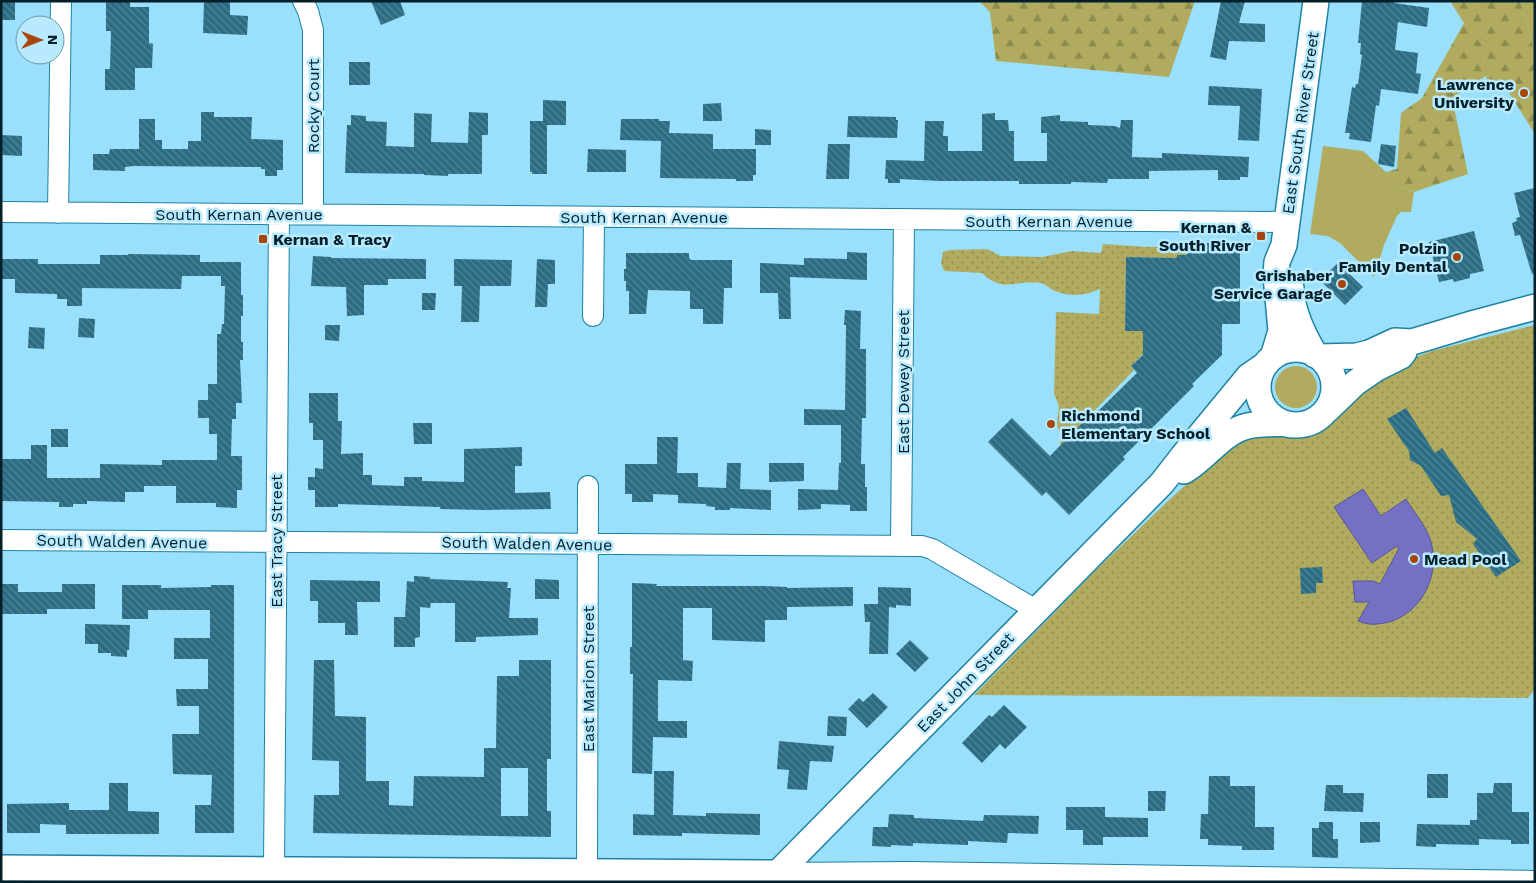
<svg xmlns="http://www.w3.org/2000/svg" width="1536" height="883" font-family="'Work Sans',sans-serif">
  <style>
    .grass { fill: #b1ab60 }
    .forest { fill: url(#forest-firs) }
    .park { fill: url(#park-dots) }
    .water { fill: #7570c3; stroke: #535895 }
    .building { fill: url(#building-back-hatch); fill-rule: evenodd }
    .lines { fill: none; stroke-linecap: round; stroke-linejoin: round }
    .minor-casing { stroke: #1e83a2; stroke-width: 22 }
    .tertiary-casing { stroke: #1e83a2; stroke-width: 28 }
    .minor { stroke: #fff; stroke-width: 20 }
    .tertiary { stroke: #fff; stroke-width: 25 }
    .poi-dot { fill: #a8450a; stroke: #b7eafe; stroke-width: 2 }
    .labels { text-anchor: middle; stroke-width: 5; stroke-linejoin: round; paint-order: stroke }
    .poi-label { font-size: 16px; font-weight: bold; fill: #03202a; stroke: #b7eafe; text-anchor: end }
    .street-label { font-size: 16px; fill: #03202a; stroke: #b7eafe }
  </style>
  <defs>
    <pattern id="forest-firs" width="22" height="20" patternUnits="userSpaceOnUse" patternTransform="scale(1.25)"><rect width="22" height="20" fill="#b1ab60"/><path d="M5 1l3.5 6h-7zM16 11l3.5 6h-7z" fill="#8e8b4f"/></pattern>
    <pattern id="park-dots" width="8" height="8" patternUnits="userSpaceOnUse" patternTransform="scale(1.25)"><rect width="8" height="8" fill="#b1ab60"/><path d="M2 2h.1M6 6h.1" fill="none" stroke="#8e8b4f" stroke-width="1.8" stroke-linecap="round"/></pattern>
    <pattern id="building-back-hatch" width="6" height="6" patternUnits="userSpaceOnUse" patternTransform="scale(1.25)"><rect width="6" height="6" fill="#2a6c83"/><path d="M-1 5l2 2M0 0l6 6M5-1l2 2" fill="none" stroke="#538495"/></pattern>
  </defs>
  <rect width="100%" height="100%" fill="#9adffb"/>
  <path class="grass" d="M1520,1H1535V52Z
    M1323,146L1363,151L1386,172L1395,185L1414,192L1411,212H1401L1397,216L1384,245L1374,277L1340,243L1328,236L1310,234Z
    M1275 387a21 21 0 1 1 42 0a21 21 0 1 1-42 0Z"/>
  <path class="forest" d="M979,1H1195L1169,77L996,61L990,12Z
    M1450,1H1520L1535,52V134L1504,85L1494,93L1489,91L1486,76L1452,98L1468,174L1414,192L1395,185L1386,172L1397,169L1401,113L1422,98L1464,23Z"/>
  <path class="park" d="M1103,244L1146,247L1187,246V255H1177V258L1126,257L1125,330L1143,331V346L1145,347V354H1143L1131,366L1134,370L1060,446L1061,437L1057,424L1059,406L1054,394L1056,312L1099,314L1100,289C1085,296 1071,297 1055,291C1050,289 1046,284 1041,283C1016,279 1004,294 982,273L944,271L941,263L943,252L949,250L987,249L1001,256L1042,257L1072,251L1101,253Z
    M1535,325V689L1528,698L974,695L1096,570L1168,501L1201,471L1249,434L1274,431L1296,434L1316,428L1332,417L1355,393L1403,362L1432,351Z"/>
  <path class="water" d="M1363,489L1381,516L1406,499C1415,514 1429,529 1432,546C1440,582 1415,622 1377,624C1370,625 1364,623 1358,621L1369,602H1355L1353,581H1373L1380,584L1399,548L1397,546L1372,563L1334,507Z"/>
  <path class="building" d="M1,1H15V20H1Z
    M106,1H130V7H149V43L153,44L152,68H135V90H105V69H110L111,31H106Z
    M204,1L230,2V15L248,16L247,35L203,33Z
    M371,1H400L405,15L381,25Z
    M1221,1H1245L1239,23L1265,24V42L1229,41L1226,60L1210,57Z
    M1362,1H1394V3L1429,8L1427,27L1398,22L1395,50L1418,53L1416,73L1421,74L1418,94L1381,89L1379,106L1376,105L1371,142L1349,139L1350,133H1345L1352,87L1355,88L1356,84H1358L1362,55L1360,54L1361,43H1358Z
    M349,62H370V85H349Z
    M1209,86L1262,89L1259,141L1238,140L1240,106L1208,105Z
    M543,100L566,101V125H547V174H532V172H530V121H543Z
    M721,103L722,121H703V104Z
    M201,112H214V117H252L251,139L283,140V170H277V176H265V169H261V167L134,166L125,167V171L93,170V154H109L110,149H139V119H155V140H162V149H188V141H201Z
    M469,112L488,113V135H482V174H448V176L424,175V174L345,173L347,125H351V115L366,116V121L387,122L386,146L414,147V113L432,114L431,142L468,143Z
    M995,113V120H1008L1009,131H1014V161H1047V133H1041V117L1060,115V121L1088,122V125L1115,126L1120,128L1121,120H1133L1132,157L1162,158V153L1249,157L1248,177H1240V180H1218V170L1149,171V179H1108L1107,183L1071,182V184H1019V181H940L900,179V183H888V179H885L886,160L924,161L925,121H944L943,136H948V151H982V114Z
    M849,116L896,117V120H898L897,138L847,137L848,117Z
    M621,119H659V121H670L669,133L713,134V149H756V175H753V181H736V179L660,178L661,141L620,140Z
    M755,129L771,130V145H755Z
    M1,135L22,136V156L1,155Z
    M828,144H850L849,179H826Z
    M1381,144L1396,146L1394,167L1378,164Z
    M588,149L626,150V172H587Z
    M1535,188V273L1532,274L1520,235L1515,236L1512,223L1517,221L1516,218L1520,217L1514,193Z
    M1474,231L1484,271L1470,274V278L1454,282L1453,279L1439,282L1429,242Z
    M1205,243H1240V324H1222V355L1192,384L1194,386L1123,457L1125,459L1069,515L1046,492L1042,496L988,442L1012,418L1050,456L1090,415L1092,417L1137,373L1131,366L1143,355V331H1125L1126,257L1177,258V255H1187V245H1205Z
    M847,252L867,253V280L790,277L791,319H779L778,293H760V263L804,265V258L847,259Z
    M626,253H689V258L691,260H732V288H724L723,324H703V309H690V291L648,290L646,314H629V291H626V281H624V269H626Z
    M128,254L200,255V262H241V295H243V316H241V342H243V360H240L242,403H236V419H232L231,456H242V490H237V508L216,507V503H176V486H144V492H125V502L87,501V504H73V507H59V502L1,501V459H31V445H47V478H100V464L162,465V460H217V434H209V418H198V400H208V384H217V334H221L222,324H224L225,286H221V276H182L181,289L82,288V306H67V299H57V294L15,293V279H1V259H38V264H100V255H128Z
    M313,256L331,257V258L426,259V279H388V285H364V315L347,316L346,287L311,286Z
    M454,259L512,260L511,286H480L479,322H461L462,286H454Z
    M537,259L555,260V284H548L547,307H535Z
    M1338,263L1363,287L1345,305L1320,280Z
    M422,293H436L435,310H422Z
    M845,310L861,311L860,349H866V418H862L861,464H865V487H867V511H850V505L821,504V509L798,510V489L838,490L839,463H841V425H804V409L845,410L846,325H844Z
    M79,318L95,319L94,338L78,337Z
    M325,325H340L339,341L325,340Z
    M29,327L45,328L44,349L28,348Z
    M309,393H338V421H342L341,454L363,453V475H372V485L404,486V477H422V481L464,482V449L522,447V466H515V493L550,492L551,509L484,510L440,509V507L338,504V507H315V490H308V477H315V468L323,469V440H313V423H309Z
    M1406,408L1435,453L1442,448L1521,561L1496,577L1473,544L1477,539L1456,522L1449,495L1441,496L1421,466L1410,460L1409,451L1387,419Z
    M413,423H432V444H414Z
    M51,429H68V447H51Z
    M657,437H678L677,473H698V487L726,488L727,463H741L740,489L771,490V510L730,508V510H715V507L706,506V504L678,503V495L653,494V502H632V494H625V464H657Z
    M769,463H804V481L769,482Z
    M1322,567L1323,583H1316V593L1301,594L1300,568Z
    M414,576L430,577V579L508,582L507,588H511L509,618H538V635L476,637V642H455V603H431L430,608L420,607V637L415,638V647H394V617H405L407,581L414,582Z
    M535,579L559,580V599H535Z
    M310,580L380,581V602H357L358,635H345V623H318V601H310Z
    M632,583L657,584L656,586H763L787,587V588L853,587V606L787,607V620H765V642L712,640V608H683V660L693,661L692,681L658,680V721H687V738L653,737L652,774L632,773L633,674H630V647H632Z
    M1,584H18V592H62V584H95V609H47V614H1Z
    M122,585H161V588L211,587V585H234V833H195V805H211L212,775L173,774L172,734H199V706H177L176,689H208V659H174V638H210V610H148V619H122Z
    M878,587L911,588V606L896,605V608L889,607L888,654H869L870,622H865L864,604H878Z
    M85,624L130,625L129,650H127V657L111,656V653H98V644H85Z
    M910,640L929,658L915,672L896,654Z
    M314,660H334L335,716L366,717V781H389V805L413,806L414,776L484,777V748H496L497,676H519V660H551V759H547V811H551V837L313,833L314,795H339V761L312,760ZM501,768H528V816H501Z
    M873,693L888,707L867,728L848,709L859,698L863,702Z
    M1004,705L1027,727L1005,749L1000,744L982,763L962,743L989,715L992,717Z
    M828,716L847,717L846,736H827Z
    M779,741L834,746L832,762L810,761L807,790L787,789L789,770L777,769Z
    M654,771H674L673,815L706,816V813L760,814V835L682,833V836L633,835V814L654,815Z
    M1427,774H1448V798H1427Z
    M1209,776H1230V786H1255V827H1274V850H1242V846L1208,845V839H1200L1201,814H1208Z
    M109,783H128V811L159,812V834H66V825L40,824V833H7V804L69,803V810H109Z
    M1494,783H1512V812H1529V844H1511V840L1479,839V845L1436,844V847L1416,846L1417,824L1470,825V820H1477V793H1493Z
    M1326,785H1343V793H1364L1363,812L1324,811Z
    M1148,791H1166L1165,811H1148Z
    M1066,807H1105V817L1148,818V837H1103V845H1083V830H1066Z
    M889,814L914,815V818L983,821L984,815L1039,816L1038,834L1008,833L1007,843L968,841V845L913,843V846L891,845V847L872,846L873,827H888Z
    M1319,822H1333V839H1338V858L1312,857V828H1319Z
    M1360,822H1380V842L1360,843Z"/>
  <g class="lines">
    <defs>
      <path id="minor" d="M303,1L308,11L313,30V213
        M1,212L1287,222
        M58,213L61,1
        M593,316L594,217
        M1,540L922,546L932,549L1036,610
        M901,545L904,219
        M274,869L279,214
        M587,872L588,486
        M777,873L909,872L1535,881"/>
      <path id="tertiary" d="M1291,288C1292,312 1303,334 1315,355
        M1258 387a38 38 0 1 1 76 0a38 38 0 1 1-76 0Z
        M1273,357L1281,331L1276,275L1277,262L1284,245L1316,1
        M1319,357L1357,356L1369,353L1395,341L1412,342L1475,323L1535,307
        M1327,410L1355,383L1377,368L1401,356L1404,352
        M1184,471C1205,459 1221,434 1244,427C1257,423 1271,424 1284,423
        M1,868L777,873
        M769,882L1162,483L1183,456L1249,376L1265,365"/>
    </defs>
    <use href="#minor" class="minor-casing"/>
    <use href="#tertiary" class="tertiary-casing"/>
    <use href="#minor" class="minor"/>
    <use href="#tertiary" class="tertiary"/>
  </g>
  <g class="poi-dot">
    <circle cx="1524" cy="93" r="5"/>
    <rect x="1256" y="231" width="10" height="10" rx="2.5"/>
    <rect x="258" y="234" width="10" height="10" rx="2.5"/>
    <circle cx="1457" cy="257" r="5"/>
    <circle cx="1342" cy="284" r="5"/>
    <circle cx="1051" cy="424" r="5"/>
    <circle cx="1414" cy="559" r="5"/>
  </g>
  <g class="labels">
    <g class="poi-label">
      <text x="1514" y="90">Lawrence<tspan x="1514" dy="18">University</tspan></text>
      <text x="1251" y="233">Kernan &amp;<tspan x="1251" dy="18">South River</tspan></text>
      <text x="273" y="245" text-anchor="start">Kernan &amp; Tracy</text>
      <text x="1447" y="254">Polzin<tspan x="1447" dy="18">Family Dental</tspan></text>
      <text x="1332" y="281">Grishaber<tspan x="1332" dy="18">Service Garage</tspan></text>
      <text x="1061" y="421" text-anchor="start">Richmond<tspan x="1061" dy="18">Elementary School</tspan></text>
      <text x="1424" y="565" text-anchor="start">Mead Pool</text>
    </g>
    <g class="street-label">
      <text transform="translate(313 106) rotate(-90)" y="6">Rocky Court</text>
      <text transform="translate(1300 123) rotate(-82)" y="6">East South River Street</text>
      <text x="239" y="220">South Kernan Avenue</text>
      <text x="644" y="223">South Kernan Avenue</text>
      <text x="1049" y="227">South Kernan Avenue</text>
      <text transform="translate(903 382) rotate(-90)" y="6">East Dewey Street</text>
      <text transform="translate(122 541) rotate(1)" y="6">South Walden Avenue</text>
      <text transform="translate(276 541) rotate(-90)" y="6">East Tracy Street</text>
      <text transform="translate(527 543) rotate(1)" y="6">South Walden Avenue</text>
      <text transform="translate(588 679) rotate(-90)" y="6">East Marion Street</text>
      <text transform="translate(965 682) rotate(-46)" y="6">East John Street</text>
    </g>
  </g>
  <rect width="1536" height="883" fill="none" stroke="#03202a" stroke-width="5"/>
  <g transform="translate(40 40) rotate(90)"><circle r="24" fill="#b7eafe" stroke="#6f99a9"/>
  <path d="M0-4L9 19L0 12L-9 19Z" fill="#a8450a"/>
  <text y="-8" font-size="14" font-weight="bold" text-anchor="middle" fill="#03202a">N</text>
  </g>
</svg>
